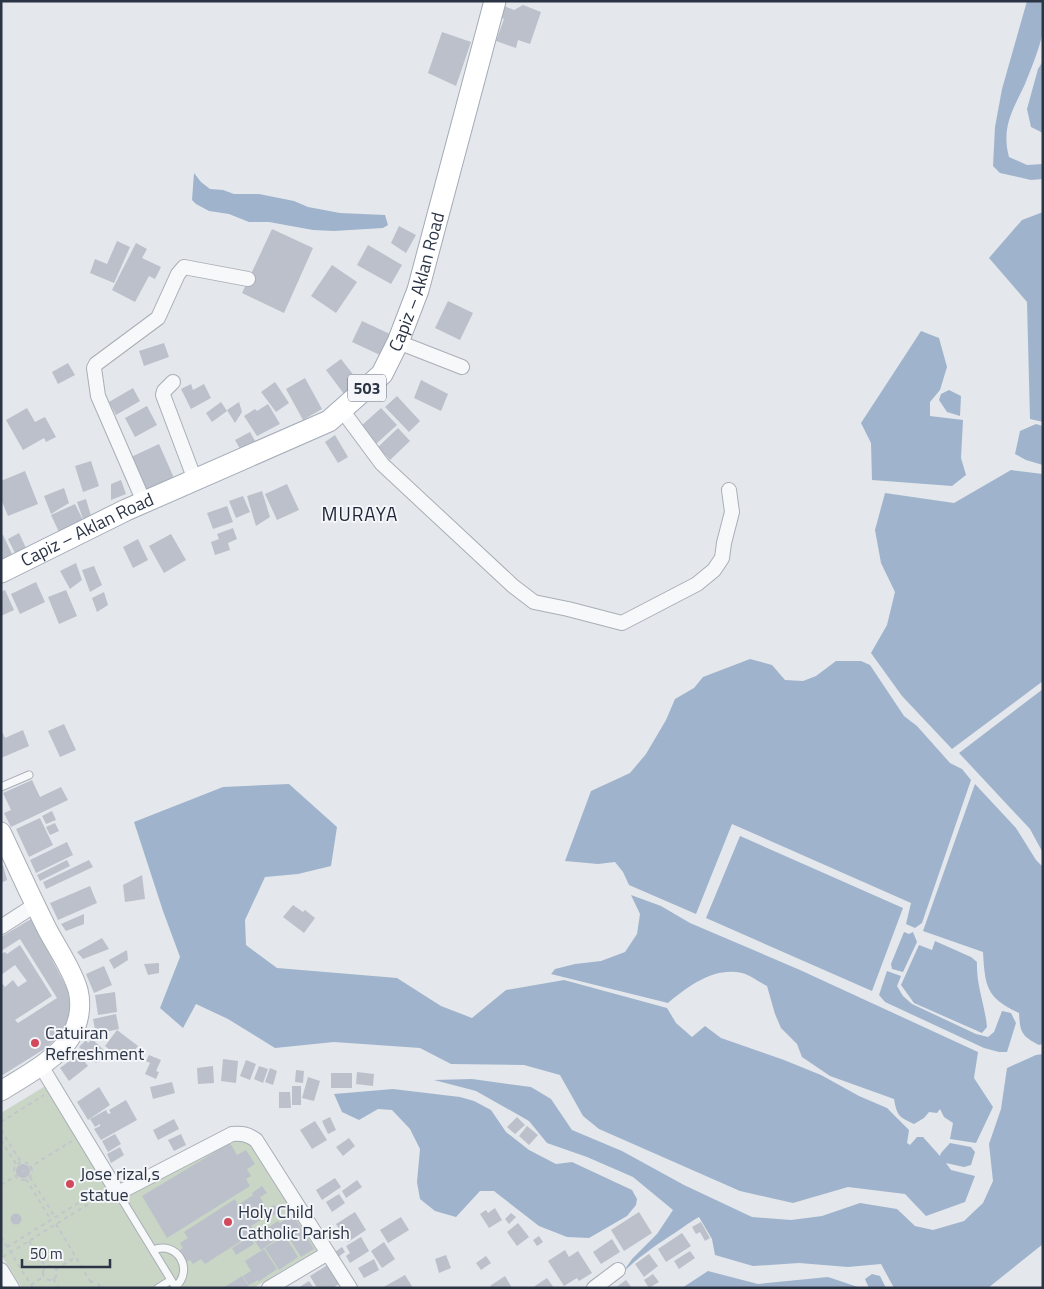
<svg xmlns="http://www.w3.org/2000/svg" width="1044" height="1289" font-family="'Titillium Web',sans-serif">
  <style>
    .green { fill: #c9d6c5 }
    .water { fill: #9fb4cc }
    .building { fill: #bbc0ca }
    .lines { fill: none; stroke-linecap: round; stroke-linejoin: round }
    .lane-casing { stroke: #a9aeb7; stroke-width: 9 }
    .street-casing { stroke: #a9aeb7; stroke-width: 16 }
    .secondary-casing { stroke: #a9aeb7; stroke-width: 21 }
    .primary-casing { stroke: #a3abb8; stroke-width: 23 }
    .path { stroke: #c2c5cb; stroke-width: 2; stroke-dasharray: 4 4; stroke-linecap: butt }
    .lane { stroke: #f7f8fa; stroke-width: 7 }
    .street { stroke: #f7f8fa; stroke-width: 14 }
    .secondary { stroke: #fff; stroke-width: 19 }
    .primary { stroke: #fff; stroke-width: 21 }
    .poi-dot { fill: #d1495b; stroke: #f4f6f9; stroke-width: 2 }
    .labels { text-anchor: middle; stroke-width: 4; stroke-linejoin: round; paint-order: stroke }
    .shield { fill: #f4f6f9; stroke: #676e7b; stroke-width: 1 }
    .shield-label { font-size: 16px; font-weight: bold; fill: #2b3445 }
    .street-label { font-size: 18px; fill: #2b3445; stroke: #f4f6f9 }
    .poi-label { font-size: 18px; fill: #2b3445; stroke: #f4f6f9; text-anchor: start }
    .neighbourhood-label { font-size: 19px; letter-spacing: 1px; fill: #1d2536; stroke: #f4f6f9 }
  </style>
  <rect width="100%" height="100%" fill="#e4e7ec"/>
  <path class="green" d="M47,1085L119,1201L239,1139L249,1142L317,1250L253,1288H22L1,1255V1113Z"/>
  <path class="water" d="M1027,1H1043C1043,12 1044,26 1042,36C1038,52 1031,69 1025,84C1013,110 1001,127 1009,157L1027,165L1043,164V179L1031,180L1000,173L993,166L995,127L1002,89Z
    M1043,61V133L1031,127L1027,109L1038,69Z
    M194,173L201,182L210,189L223,190L234,194H259L294,201L308,207L340,213L385,215L388,225L383,228L334,231L313,230L269,222H249L229,214L209,211L196,204L192,200Z
    M1043,212V422L1030,419L1027,302L989,258L1022,220Z
    M921,331L939,338L947,367L940,390L930,402V416L963,420L961,458L966,475L952,486L872,480L871,443L861,423Z
    M949,390L961,396L960,416L947,412L939,400L941,394Z
    M1036,424L1043,426V465L1026,460L1015,454L1020,431Z
    M1011,470L1043,474V681L952,749L902,696L871,653L887,625L895,592L881,563L875,530L885,493L954,503Z
    M750,659L772,665L785,680L803,681L816,676L836,661H861L870,665L904,716L917,726L950,763L962,769L971,780L922,923L915,928L906,924L911,903L732,824L696,914L629,885L623,872L615,862L598,864L565,861L591,791L630,773L646,754L666,720L675,699L694,688L703,677Z
    M1043,689V853L1030,829L959,753Z
    M289,784L337,827L331,866L298,874L265,877L245,920L246,945L277,968L397,978L441,1006L472,1018L506,990L564,980L667,1008L676,1023L692,1037L705,1026L721,1038L784,1060L821,1075L859,1096L887,1108L909,1130L907,1143L910,1145L917,1137H923L940,1156L941,1153L950,1143L971,1147L975,1152L971,1165L964,1167L946,1163L951,1170L975,1176L965,1202L926,1216L905,1194L848,1187L793,1203L740,1191L599,1129L583,1116L560,1075L524,1065L451,1064L420,1048L334,1042L275,1048L228,1019L196,1004L183,1028L160,1008L180,957L163,911L134,822L223,787Z
    M975,784L1016,828L1036,860L1043,867V1044L1039,1045C1022,1036 1020,1033 1019,1013C986,998 985,986 983,952L923,931Z
    M740,836L903,908L872,991L706,918Z
    M631,895L661,906L690,923L800,970L978,1052L974,1078L993,1107L976,1143L950,1139L953,1123L944,1117L940,1109L937,1113L929,1112L924,1118L914,1124C899,1117 897,1116 894,1099L830,1076L802,1057L797,1044L781,1028L775,1014L767,986C759,982 750,975 742,973C713,967 689,986 668,1003L551,974L555,969L575,964L601,961L625,952L637,934L640,914Z
    M904,932L909,934L913,932L917,942L903,972L892,969L891,964Z
    M935,941L971,957L977,962C976,985 985,1005 987,1027L982,1033L914,1003L901,985L919,945L932,950Z
    M887,971L901,976L897,986L903,996L912,1004L976,1034L988,1037L994,1032L1002,1011L1011,1013L1016,1023L1007,1052H999L984,1048L885,1002L879,995Z
    M1043,1054V1244L988,1288H894L881,1264L848,1267L799,1263L753,1266L715,1255L712,1239L699,1217C688,1223 680,1230 670,1236C653,1247 638,1258 623,1272L632,1259L657,1234L673,1210L633,1177L587,1157L547,1143L529,1121L476,1091L434,1080L472,1079L531,1087L551,1099L572,1130L622,1151L684,1185L752,1217L791,1220L822,1216L860,1203L897,1209L915,1226L933,1230L964,1221L983,1203L993,1181L989,1144L1001,1109L1007,1068L1036,1055Z
    M393,1089L460,1097L474,1101L491,1110L506,1132L529,1150L556,1164L572,1162L632,1190L637,1199L636,1205L627,1216L589,1238L567,1237L539,1226L494,1191H480L456,1217L435,1211L420,1199L417,1182L420,1149L410,1129L392,1110L378,1109L359,1120L342,1112L334,1094Z
    M708,1271L758,1284L828,1277L861,1288H682Z
    M872,1274L880,1276L886,1288H869L865,1279Z"/>
  <path class="building" d="M523,5L541,12L530,44L518,40L516,48L496,41L504,19L500,17L504,6L514,10Z
    M442,32L471,42L456,86L428,73Z
    M399,226L416,235L406,253L391,243Z
    M272,229L313,248L284,313L242,293Z
    M117,241L130,247L114,283L90,273L95,259L107,264Z
    M136,243L147,249L142,258L161,267L155,279L149,276L135,302L112,290Z
    M368,245L402,265L391,284L357,265Z
    M332,265L357,282L336,313L311,296Z
    M448,301L473,313L460,340L435,328Z
    M362,321L390,334L382,356L352,342Z
    M164,343L169,357L144,366L139,351Z
    M341,359L359,382L344,394L326,370Z
    M68,363L75,375L58,384L52,372Z
    M305,378L322,409L303,420L286,389Z
    M421,380L448,394L441,411L414,398Z
    M275,382L289,403L276,412L261,392Z
    M191,384L193,390L204,384L211,398L191,409L181,389Z
    M133,388L140,401L116,415L109,402Z
    M397,396L420,421L409,432L385,407Z
    M221,402L227,411L212,422L206,413Z
    M239,402L242,412L235,423L227,410Z
    M268,404L280,424L257,436L244,416L255,409L257,411Z
    M147,406L157,425L135,437L125,418Z
    M27,408L35,422L45,417L56,437L46,442L44,438L23,450L6,420Z
    M381,408L397,425L376,444L360,427Z
    M398,428L410,441L390,460L378,447Z
    M250,432L258,446L243,454L235,440Z
    M335,435L348,457L338,463L325,442Z
    M159,444L174,478L145,491L129,458Z
    M91,461L99,486L83,492L75,466Z
    M25,471L38,504L8,516L1,499V481Z
    M121,480L126,494L111,500V484Z
    M287,484L299,510L277,520L265,494Z
    M64,488L69,503L51,514L44,496Z
    M262,491L270,517L256,526L247,496Z
    M243,496L250,512L236,518L229,501Z
    M86,499L91,516L83,519L77,502Z
    M75,504L83,520L59,532L51,515Z
    M227,506L233,522L213,529L207,513Z
    M233,528L237,539L228,543L230,550L215,555L211,542L219,539L217,534Z
    M19,533L26,548L15,553L8,539Z
    M171,534L186,560L164,573L149,546Z
    M3,535L12,554L1,560V536Z
    M138,539L148,560L133,568L123,547Z
    M76,563L82,580L70,589L60,571Z
    M94,566L102,585L90,592L82,570Z
    M36,582L45,602L20,614L11,594Z
    M5,590L14,610L1,616V592Z
    M66,590L77,616L59,624L48,597Z
    M104,592L108,605L97,612L92,598Z
    M64,724L76,750L60,757L48,731Z
    M1,729L5,738L23,730L29,746L1,758Z
    M32,780L40,797L61,787L68,800L11,827L4,813L11,810L3,793Z
    M52,811L56,820L46,824L42,816Z
    M40,818L53,845L29,857L16,829Z
    M55,823L59,831L50,835L46,827Z
    M67,842L73,855L36,873L30,860Z
    M67,860L70,866L40,881L37,875Z
    M89,860L93,867L46,889L43,882Z
    M1,865H3L7,880L1,883Z
    M142,875L145,899L125,902L123,885Z
    M90,886L97,903L58,920L50,903Z
    M293,905L303,912L305,910L315,918L304,933L283,917Z
    M84,914V924L66,931L61,924Z
    M31,919L71,996L72,1018L62,1033L46,1048L1,1076V982L5,987L13,980L18,987L27,981L15,965L1,975V954L5,952L7,954L20,945L52,996L15,1020L18,1023L57,998L20,939L1,951V937Z
    M102,938L109,949L83,959L77,952Z
    M127,950L128,960L114,969L109,960Z
    M159,963V973L148,975L144,964Z
    M104,966L112,985L94,993L86,974Z
    M115,992L117,1012L98,1015L95,995Z
    M116,1014L119,1029L96,1034L93,1019Z
    M117,1030L138,1046L125,1062L105,1046Z
    M92,1039L106,1052L96,1063L79,1047L86,1040L88,1043Z
    M79,1054L88,1066L69,1081L60,1068Z
    M149,1055L161,1060L156,1071L159,1072L156,1079L145,1074L150,1063L146,1061Z
    M223,1059L238,1061L236,1083L221,1081Z
    M246,1060L256,1064L250,1080L240,1076Z
    M213,1066L214,1083L198,1084L197,1068Z
    M259,1066L268,1069L263,1083L254,1079Z
    M270,1068L277,1071L273,1085L265,1082Z
    M296,1070L304,1071L303,1083L295,1082Z
    M357,1072L374,1074L373,1086L356,1084Z
    M331,1073H352V1088H331Z
    M308,1077L320,1081L314,1101L302,1098Z
    M172,1082L175,1093L153,1099L150,1087Z
    M292,1086H301V1105H292Z
    M99,1087L110,1105L88,1120L77,1102Z
    M279,1092H290L291,1108H279Z
    M126,1100L137,1120L101,1140L94,1129L100,1126V1124L95,1127L90,1119L106,1110L108,1114L111,1113L109,1110Z
    M330,1117L336,1130L328,1134L322,1121Z
    M517,1117L525,1125L515,1134L507,1127Z
    M174,1119L179,1129L158,1140L153,1130Z
    M315,1121L327,1140L312,1149L300,1130Z
    M527,1126L538,1135L529,1145L519,1136Z
    M115,1134L121,1144L108,1152L102,1141Z
    M181,1134L186,1145L174,1151L168,1140Z
    M349,1138L355,1146L343,1156L336,1147Z
    M230,1143L237,1155L246,1150L255,1164L247,1169L251,1176L246,1179L250,1186L167,1238L142,1196Z
    M120,1147L124,1155L111,1163L107,1154Z
    M16 1171a7 7 0 1 1 14 0a7 7 0 1 1-14 0Z
    M335,1178L341,1187L322,1200L316,1190Z
    M65 1184a5 5 0 1 1 10 0a5 5 0 1 1-10 0Z
    M357,1180L362,1187L346,1198L342,1191Z
    M262,1186L267,1193L260,1197L267,1209L274,1205L279,1212L269,1218L267,1216L251,1226L255,1232L205,1264L201,1259L193,1264L190,1260L186,1262L178,1251L183,1248L180,1243L188,1238L184,1232L235,1199L238,1205L253,1195L252,1193Z
    M339,1194L345,1203L332,1212L326,1202Z
    M495,1208L502,1220L489,1228L480,1214L486,1210L488,1213Z
    M355,1212L366,1230L348,1242L336,1224Z
    M639,1212L652,1233L624,1251L611,1230Z
    M511,1213L516,1217L509,1224L505,1219Z
    M10.5 1219a5.5 5.5 0 1 1 11 0a5.5 5.5 0 1 1-11 0Z
    M293,1215L314,1249L301,1257L284,1230L273,1237L267,1228L278,1221L280,1223Z
    M401,1217L409,1230L388,1243L380,1230Z
    M701,1222L710,1238L705,1241L700,1232L696,1234L692,1227Z
    M518,1223L529,1237L517,1246L507,1232Z
    M266,1229L274,1241L261,1250L253,1238Z
    M682,1233L691,1246L666,1262L658,1249Z
    M285,1236L298,1257L279,1270L265,1248Z
    M539,1236L543,1242L537,1246L533,1240Z
    M250,1237L254,1244L236,1255L232,1248Z
    M361,1237L369,1251L350,1263L346,1256L350,1253L346,1246Z
    M612,1239L620,1252L601,1264L593,1252Z
    M384,1242L395,1259L382,1268L371,1251Z
    M342,1247L345,1252L338,1257L335,1252Z
    M264,1249L277,1269L258,1282V1280L249,1285L243,1276L251,1271L245,1261Z
    M565,1250L569,1257L578,1251L592,1273L579,1281L577,1278L564,1286L548,1261Z
    M690,1251L695,1258L679,1269L674,1261Z
    M649,1254L658,1266L644,1277L635,1264Z
    M446,1255L451,1268L439,1273L435,1259Z
    M486,1256L491,1263L481,1270L476,1263Z
    M374,1259L379,1270L364,1278L358,1268Z
    M329,1264L340,1283L333,1288H317L310,1276Z
    M653,1274L659,1282L649,1288L644,1280Z
    M405,1275L413,1288H382Z
    M242,1276L249,1286L247,1288H223Z
    M505,1276L512,1288H492L490,1286Z
    M547,1278L554,1288H532Z
    M626,1280L632,1288H615Z
    M309,1281L314,1288H298Z"/>
  <g class="lines">
    <defs>
      <path id="lane" d="M1,787L29,775
        M118,1193L176,1288
        M153,1250C177,1240 195,1270 175,1287
        M158,1288L171,1280"/>
      <path id="street" d="M398,342L462,367
        M173,382L164,391L163,395L195,480
        M342,410L382,464L513,586L534,602L568,609L622,623L697,584L714,570L722,558L724,543L732,512L729,490
        M144,502L98,396L94,368L96,364L158,318L178,274L184,267L248,279
        M1,927L35,905
        M41,1066L118,1193L232,1134C242,1133 247,1134 256,1140L350,1288
        M1,1270L12,1288
        M269,1288L328,1253
        M594,1288L618,1270"/>
      <path id="secondary" d="M1,832C16,864 31,897 47,929C57,948 72,969 78,990C82,1006 79,1024 70,1038C56,1060 23,1077 1,1091"/>
      <g id="primary">
        <path id="s1" d="M1,572L126,510L329,421L382,374L398,342L418,290L495,1"/>
      </g>
    </defs>
    <use href="#lane" class="lane-casing"/>
    <use href="#street" class="street-casing"/>
    <use href="#secondary" class="secondary-casing"/>
    <use href="#primary" class="primary-casing"/>
    <path class="path" d="M1,1122L44,1095
      M1,1130L21,1162
      M1,1140L16,1164
      M14 1171a9 9 0 1 1 18 0a9 9 0 1 1-18 0Z
      M30,1177L55,1217
      M26,1179L51,1220
      M1,1185L72,1141
      M56,1224L90,1281V1288
      M1,1237L33,1288
      M29,1241L45,1266
      M7,1247L101,1189
      M3,1257L103,1195
      M43 1273a7 7 0 1 1 14 0a7 7 0 1 1-14 0Z
      M56,1269L76,1257
      M53,1279L59,1288
      M90,1281L98,1284L101,1288
      M31,1285L43,1277"/>
    <use href="#lane" class="lane"/>
    <use href="#street" class="street"/>
    <use href="#secondary" class="secondary"/>
    <use href="#primary" class="primary"/>
  </g>
  <g class="poi-dot">
    <circle cx="35" cy="1043" r="5"/>
    <circle cx="70" cy="1184" r="5"/>
    <circle cx="228" cy="1222" r="5"/>
  </g>
  <g class="labels">
    <rect class="shield" x="348" y="374.5" width="38" height="27" rx="4"/>
    <g class="shield-label">
      <text x="367" y="394">503</text>
    </g>
    <g class="street-label">
      <text dy="6" stroke="none"><textPath href="#s1" startOffset="531">Capiz – Aklan Road</textPath></text>
      <text dy="6" stroke="none"><textPath href="#s1" startOffset="96">Capiz – Aklan Road</textPath></text>
    </g>
    <g class="poi-label">
      <text x="45" y="1039">Catuiran<tspan x="45" dy="21">Refreshment</tspan></text>
      <text x="80" y="1180">Jose rizal,s<tspan x="80" dy="21">statue</tspan></text>
      <text x="238" y="1218">Holy Child<tspan x="238" dy="21">Catholic Parish</tspan></text>
    </g>
    <g class="neighbourhood-label">
      <text x="360" y="521">MURAYA</text>
    </g>
  </g>
  <rect width="1044" height="1289" fill="none" stroke="#2b3445" stroke-width="5"/>
  <path d="M22 1259v8h88v-8" fill="none" stroke="#2b3445" stroke-width="2.5"/>
  <text x="30" y="1259" font-size="15" fill="#2b3445" stroke="#f4f6f9" stroke-width="4" paint-order="stroke">50 m</text>
</svg>
